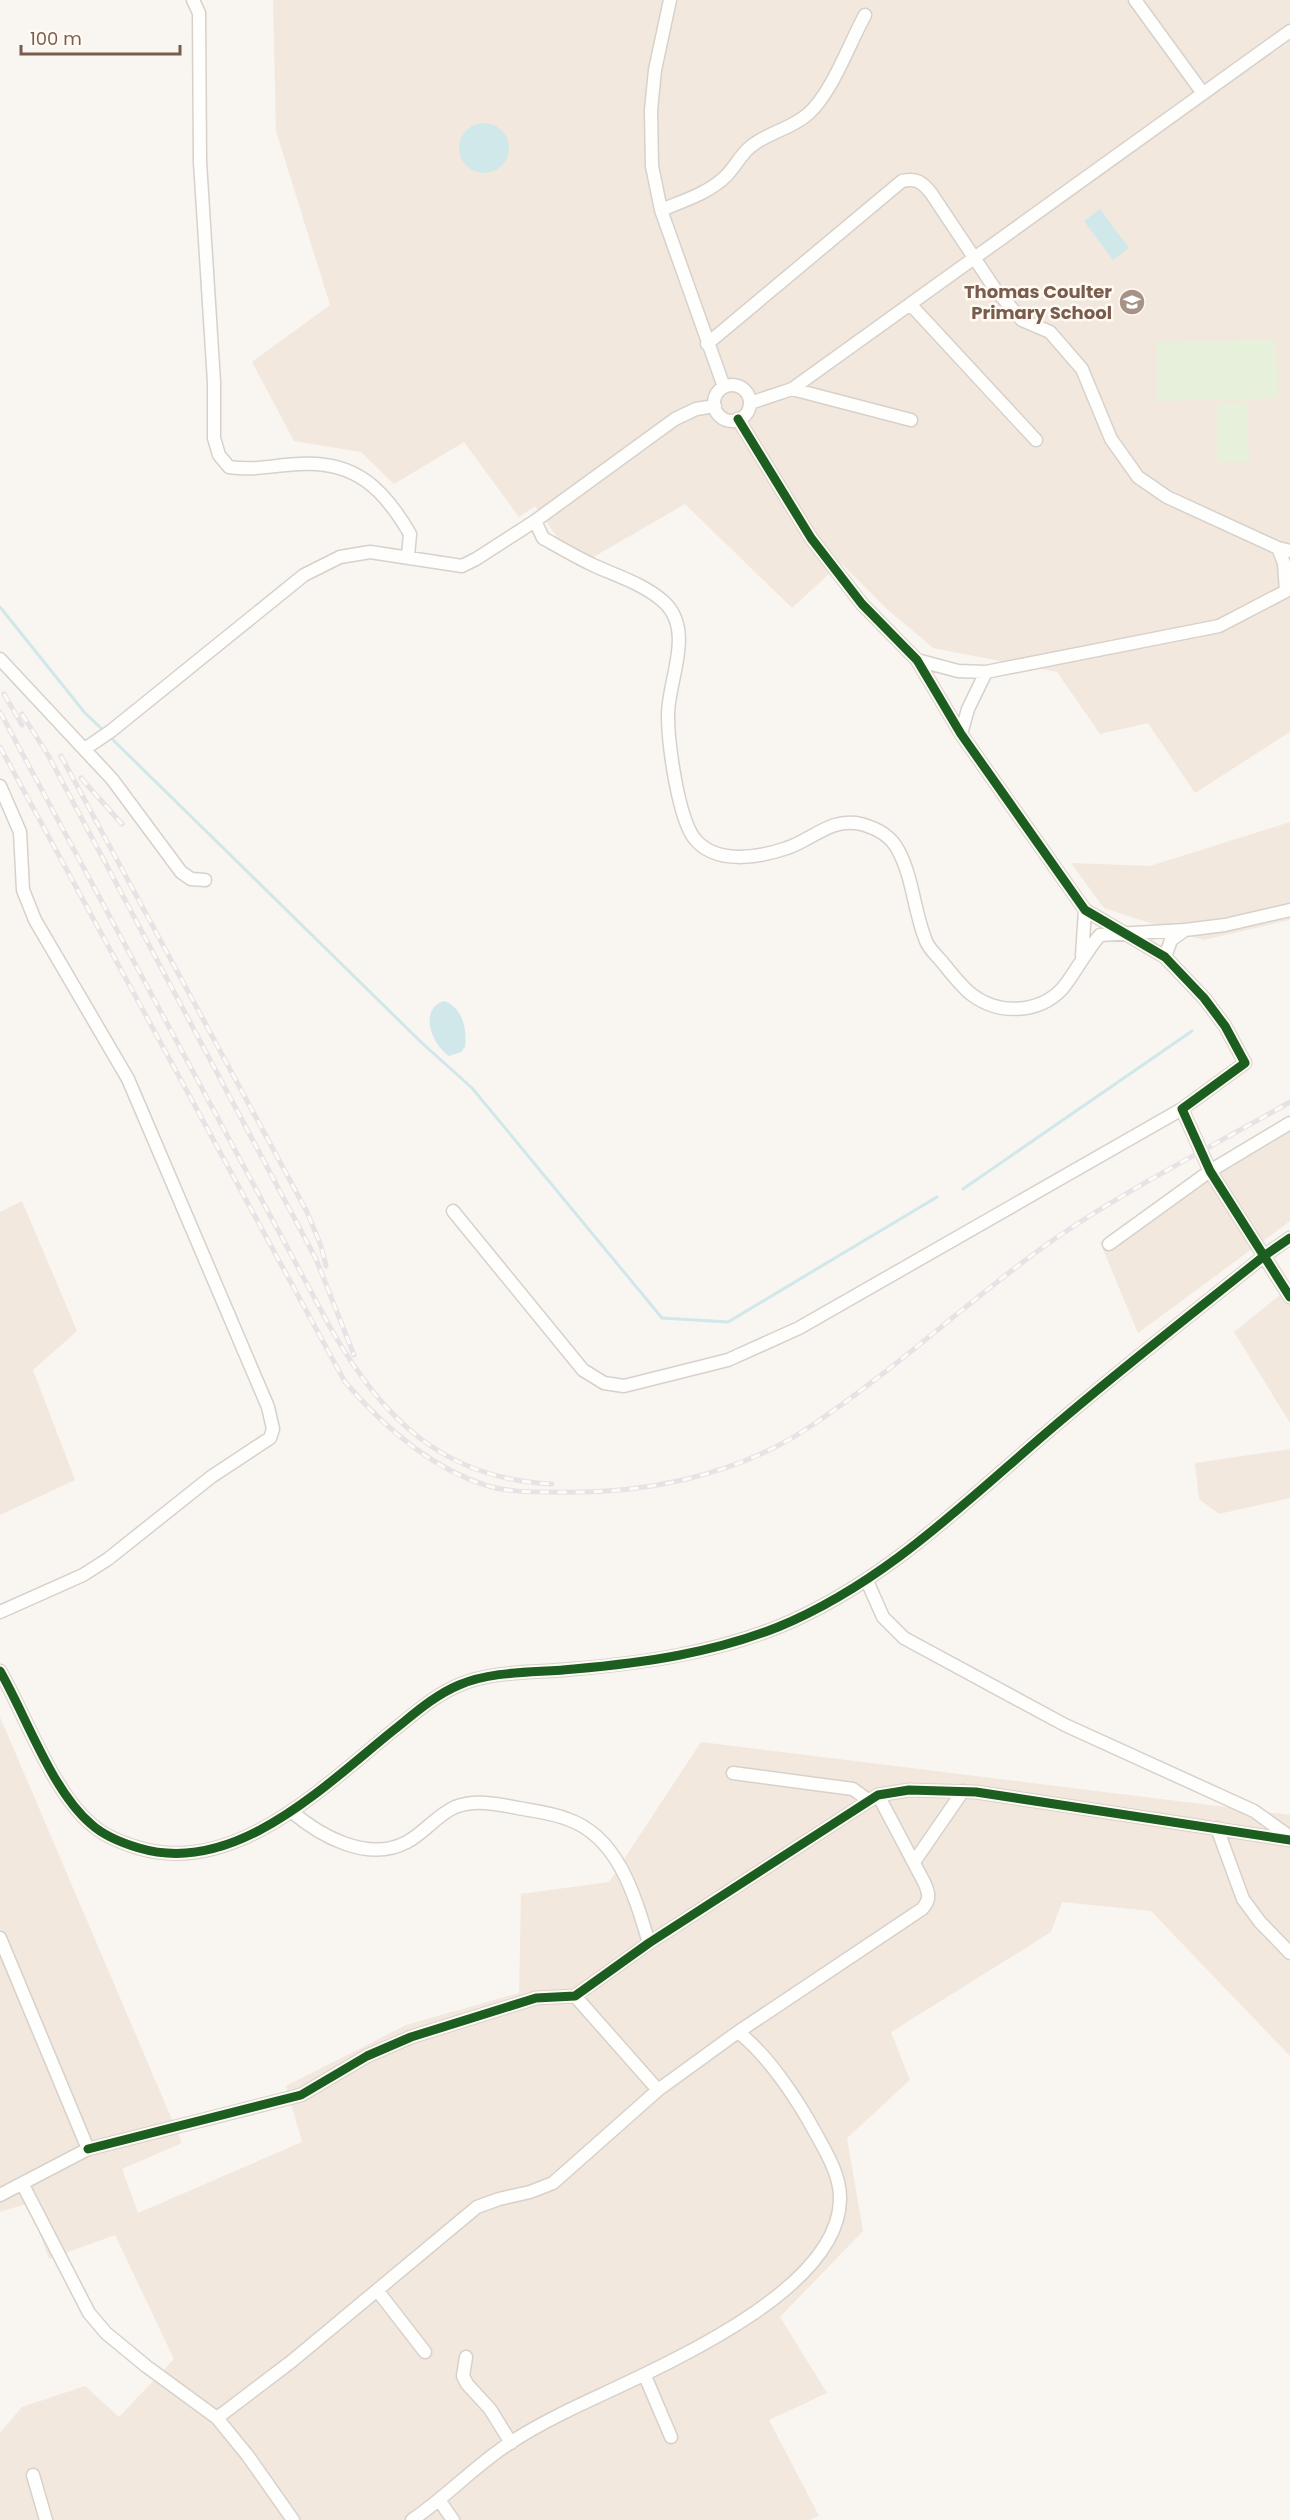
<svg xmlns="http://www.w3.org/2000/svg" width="1290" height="2520" font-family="Poppins,sans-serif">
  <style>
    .residential { fill: #f2e8de }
    .green { fill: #e7f0db }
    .water { fill: #d0e8ea }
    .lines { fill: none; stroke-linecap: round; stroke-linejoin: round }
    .stream { stroke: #d0e8ea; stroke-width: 3 }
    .minor-casing { stroke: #d7d1cb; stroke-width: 15 }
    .minor { stroke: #fefefd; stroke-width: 12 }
    .rail-casing { stroke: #e6e3e7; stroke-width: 5 }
    .rail { stroke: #fffaf3; stroke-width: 3; stroke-dasharray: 9; stroke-linecap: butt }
    .cycleway-casing { stroke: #fffaf3; stroke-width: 13 }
    .cycleway { stroke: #1b5e20; stroke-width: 9 }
    .labels { text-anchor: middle; stroke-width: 5; stroke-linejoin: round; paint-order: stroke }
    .poi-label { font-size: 18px; font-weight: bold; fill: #7a5c4d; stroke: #fffaf3; text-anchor: end }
  </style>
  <rect width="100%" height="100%" fill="#f9f5f0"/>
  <path class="residential" d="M273,0H1290V732L1195,793L1148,723L1100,734L1057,672L933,648L887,609L841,563L792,608L685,504L578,566L535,506L519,517L464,442L394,484L361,452L294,441L252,362L330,305L276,131Z
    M1290,822V920L1203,940L1104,908L1071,863L1150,866Z
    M1290,1122V1221L1138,1333L1100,1242Z
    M22,1201L77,1331L33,1370L75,1480L0,1515V1212Z
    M1290,1287V1423L1234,1332Z
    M1290,1449V1498L1219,1514L1199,1499L1195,1463Z
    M0,1717L182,2143L122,2169L138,2213L302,2142L286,2086L406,2025L519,1993L521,1894L609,1882L701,1742L1290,1815V2056L1151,1911L1062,1902L1051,1932L891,2032L910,2080L847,2138L863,2231L780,2317L827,2393L769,2420L819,2516L809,2520H0V2433L22,2407L85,2386L119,2417L174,2359L115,2235L49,2259L29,2203L0,2212Z"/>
  <path class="green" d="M1276,339L1278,398L1157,401L1156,342Z
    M1247,402L1249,461L1218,462L1217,403Z"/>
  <path class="water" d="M459 148a25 25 0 1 1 50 0a25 25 0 1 1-50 0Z
    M1100,209L1129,248L1113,260L1084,221Z
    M444,1001C463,1008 467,1028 465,1047L461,1052L449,1056C432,1045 418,1009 444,1001Z"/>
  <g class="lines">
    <path class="stream" d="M0,607L85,713L104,731
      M109,736L422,1043L472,1088L662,1318L728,1322L937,1197
      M963,1189L1192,1031"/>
    <defs>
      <path id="minor" d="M193,0L199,13L200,162L214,382V438L219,455L229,467C254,471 275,465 299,464C355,460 384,489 410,534L408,556
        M670,0L655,70L651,110L652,166L661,210L724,387
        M1135,0L1202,92
        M661,210C683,201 709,193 726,176C734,168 740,156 749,148C767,132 790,130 808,114C832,93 849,44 865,15
        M910,304L1036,440
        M707,344L902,181C917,178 922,182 931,193L995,289L1022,320L1050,332L1082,369L1111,439L1138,477L1167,497L1278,548L1290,551
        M714 403a18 18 0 1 1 36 0a18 18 0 1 1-36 0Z
        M792,389L911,420
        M750,403L792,389L1290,31
        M738,419L811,538L862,604L917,660L961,734L1085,910L1165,957L1204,998L1225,1026L1245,1063L1182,1109L1210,1171L1290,1297
        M535,521L543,538C559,547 576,557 593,565C617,576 644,584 664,602C695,631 668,680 668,715C668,744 678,816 694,838C715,865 758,858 787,848C812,840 831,817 861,824C876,828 891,836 898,850C913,877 914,912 926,941C929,949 937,956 943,963C951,973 961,986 971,994C998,1015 1038,1014 1062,989C1074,975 1086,951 1100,935L1185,930
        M1278,548L1284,563L1286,591
        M0,659L112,779L181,872L191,879L205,880
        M917,660L958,671L986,672L1219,626L1290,589
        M961,734L968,709L986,672
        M86,748L111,731L304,575L340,557L370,552L462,566L476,559L535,521L675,419L696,409L715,406
        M0,786L20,832L23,890L35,920L128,1079L268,1407L273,1429L270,1438L211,1477L108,1559L83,1575L0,1612
        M1082,956L1085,910
        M1165,957L1171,940L1185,930L1225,925L1290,910
        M453,1211L583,1370L604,1383L624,1386L728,1360L799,1328L1182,1109
        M1109,1244L1210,1171L1290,1123
        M867,1581L883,1617L904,1638L1065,1725L1254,1811L1290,1837
        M0,1671C26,1716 52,1791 91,1824C104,1836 122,1843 139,1848C236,1877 326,1784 395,1729C415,1713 435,1695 459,1685C494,1670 537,1673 574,1669C643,1663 713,1653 778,1627C890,1581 974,1493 1065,1417C1130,1362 1198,1309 1264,1256L1290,1238
        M733,1773L853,1789L868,1800
        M291,1811C320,1836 368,1863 407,1842C424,1833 437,1815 455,1807C475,1799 498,1804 518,1808C534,1811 552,1813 567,1819C618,1836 635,1896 649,1943
        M1217,1828L1243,1899L1260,1922L1290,1953
        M914,1862L963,1791
        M0,1938L88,2149L0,2195
        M575,1996L658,2090
        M88,2149L301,2095L367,2056L411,2037L536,1998L575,1996L649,1943L878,1795L909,1790L976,1792L1290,1840
        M23,2185L89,2313L106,2333L146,2366L217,2418L248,2456L293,2520
        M377,2290L425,2352
        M466,2357L463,2376L467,2384L490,2409L511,2443
        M645,2376L671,2437
        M217,2418L292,2361L477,2207L499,2199L530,2192L553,2183L658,2090L738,2032L922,1909C931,1899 929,1893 924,1882L878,1795
        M33,2475L46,2520
        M439,2500L453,2520
        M412,2520C442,2500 468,2473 497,2452C517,2437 541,2424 563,2413C639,2375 838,2298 840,2200C841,2176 826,2152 815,2132C797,2099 768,2055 738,2032"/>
    </defs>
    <use href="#minor" class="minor-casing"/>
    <use href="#minor" class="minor"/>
    <defs>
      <path id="rail" d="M4,694L22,725
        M0,712L330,1327C381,1417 442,1479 552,1484
        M22,714L48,755L316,1259L354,1355
        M0,747L345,1382C383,1426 429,1467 485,1485C506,1492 530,1492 551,1492C639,1495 734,1477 808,1428C888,1375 958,1310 1035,1253C1114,1195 1205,1151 1290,1102
        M61,756L307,1212L321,1246L326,1266
        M81,778L122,824"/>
    </defs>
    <use href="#rail" class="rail-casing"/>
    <use href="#rail" class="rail"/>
    <defs>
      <path id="cycleway" d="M738,419L811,538L862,604L917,660L961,734L1085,910L1165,957L1204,998L1225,1026L1245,1063L1182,1109L1210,1171L1290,1297
        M0,1671C26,1716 52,1791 91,1824C104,1836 122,1843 139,1848C236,1877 326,1784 395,1729C415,1713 435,1695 459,1685C494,1670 537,1673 574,1669C643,1663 713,1653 778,1627C890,1581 974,1493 1065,1417C1130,1362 1198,1309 1264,1256L1290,1238
        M88,2149L301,2095L367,2056L411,2037L536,1998L575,1996L649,1943L878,1795L909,1790L976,1792L1290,1840"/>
    </defs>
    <use href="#cycleway" class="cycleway-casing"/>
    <use href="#cycleway" class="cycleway"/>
  </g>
  <defs>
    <symbol id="school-disc" viewBox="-11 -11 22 22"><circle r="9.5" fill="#a69286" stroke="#fffaf3"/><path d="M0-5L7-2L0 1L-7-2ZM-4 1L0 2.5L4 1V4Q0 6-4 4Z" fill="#fff"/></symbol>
  </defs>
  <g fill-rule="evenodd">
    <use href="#school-disc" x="1117" y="287" width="30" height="30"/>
  </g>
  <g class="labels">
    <g class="poi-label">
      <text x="1112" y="298">Thomas Coulter<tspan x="1112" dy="21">Primary School</tspan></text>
    </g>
  </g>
  <path d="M21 45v9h159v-9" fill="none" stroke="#7a5c4d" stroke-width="3"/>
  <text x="30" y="45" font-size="18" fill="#7a5c4d" stroke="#fffaf3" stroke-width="4.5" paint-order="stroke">100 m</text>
</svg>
